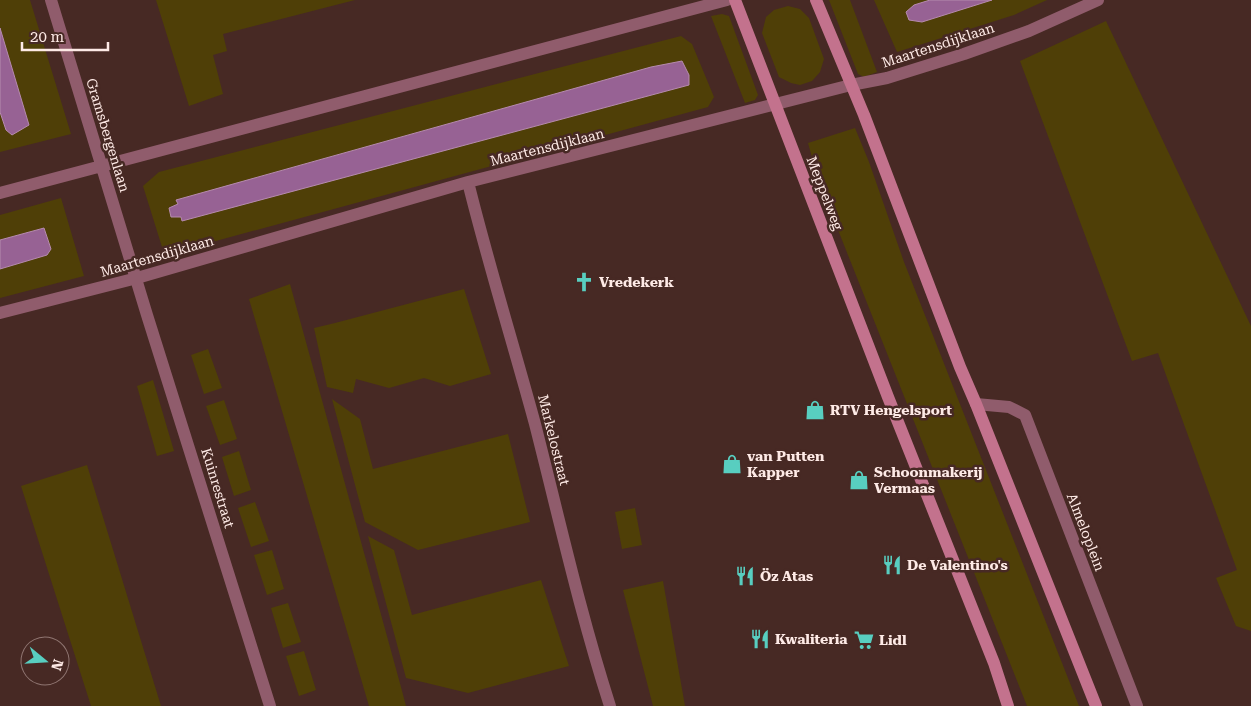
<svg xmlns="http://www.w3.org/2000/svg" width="1251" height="706" font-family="'Roboto Serif',serif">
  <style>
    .green { fill: #4f3f07; fill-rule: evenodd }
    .water { fill: #976294; stroke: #b68bad }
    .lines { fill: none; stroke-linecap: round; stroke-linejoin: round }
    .street { stroke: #905c6c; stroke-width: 12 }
    .secondary { stroke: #c3728d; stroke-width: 12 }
    .labels { text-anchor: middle; stroke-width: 5; stroke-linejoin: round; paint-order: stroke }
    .street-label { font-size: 14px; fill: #feeae6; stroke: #472924 }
    .poi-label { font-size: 14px; font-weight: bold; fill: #feeae6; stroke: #472924; text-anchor: start }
  </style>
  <rect width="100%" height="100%" fill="#472924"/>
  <path class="green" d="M0,0H30L71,134L0,152V112L6,130L29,125L0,28Z
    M156,0H355L223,34L227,51L213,55L223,94L189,106Z
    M829,0H850L877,72L864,77L858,74Z
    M874,0H930L914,5L909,20L922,22L992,0H1047L1014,15L897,52Z
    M788,6L800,9L809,18L824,59L820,72L812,81L800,85L791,83L779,77L762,33L766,17L774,10Z
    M722,14L729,16L758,95L755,100L745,103L711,16Z
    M1106,21L1251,326V631L1236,626L1216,578L1237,570L1158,353L1132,361L1020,61Z
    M681,36L692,44L714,97L708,107L183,250L162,247L143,186L159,172ZM651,67L689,75L688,85L182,221L181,217L169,207L178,204L177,200Z
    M855,128L869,162L904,262L1079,706H1027L819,182L808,143Z
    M61,198L84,276L0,298V269L47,255L44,228L0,240V215Z
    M290,284L401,687L406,706H369L249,299Z
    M464,289L491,374L450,386L424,378L389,388L356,379L353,393L327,387L314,328L335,323Z
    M208,349L222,388L204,394L191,355Z
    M153,380L174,451L157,456L137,386Z
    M332,399L360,419L373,469L508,434L530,522L418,550L365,522Z
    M224,400L237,439L220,445L206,406Z
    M239,451L251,490L234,496L222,457Z
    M87,465L161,706H91L21,486Z
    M255,502L269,541L251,547L238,508Z
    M635,508L642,545L622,549L615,512Z
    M368,536L394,550L412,615L541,580L569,666L468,693L406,678Z
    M272,550L284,589L267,595L254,555Z
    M663,581L685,706H653L623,590Z
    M288,603L301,642L283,648L271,608Z
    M304,651L316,690L299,696L286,656Z"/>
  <path class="water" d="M930,0H992L922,22L909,20L906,12L914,5Z
    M0,28L29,125L12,135L6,130L0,112Z
    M682,61L689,75V85L182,221L181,217H171L169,208L178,204L176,200L651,67Z
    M44,228L51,249L47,255L0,269V240Z"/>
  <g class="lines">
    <path class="street" d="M51,0L147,315L270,706
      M468,182C488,263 513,343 535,424C559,518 580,613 610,706
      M0,193L727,0
      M0,313L137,278L468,182L851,85L887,78L964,54L1029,31L1098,0
      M976,404L1009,407L1025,415L1137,706"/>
    <path class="secondary" d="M735,0L888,397L994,663L1008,706
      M816,0L864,115L960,367L976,404L1096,706"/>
  </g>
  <defs>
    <symbol id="church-bare" viewBox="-9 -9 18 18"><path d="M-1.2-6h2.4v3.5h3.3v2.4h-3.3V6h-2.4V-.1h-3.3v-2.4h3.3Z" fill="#58cec0" stroke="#472924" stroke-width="2.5" paint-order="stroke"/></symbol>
    <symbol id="shop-bare" viewBox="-9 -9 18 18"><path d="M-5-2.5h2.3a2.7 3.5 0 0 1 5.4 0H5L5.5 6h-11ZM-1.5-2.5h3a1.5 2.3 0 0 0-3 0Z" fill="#58cec0" stroke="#472924" stroke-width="2.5" paint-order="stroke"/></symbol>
    <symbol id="restaurant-bare" viewBox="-9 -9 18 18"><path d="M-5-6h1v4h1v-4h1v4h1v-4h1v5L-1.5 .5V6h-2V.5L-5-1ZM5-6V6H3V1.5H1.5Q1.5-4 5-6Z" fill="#58cec0" stroke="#472924" stroke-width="2.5" paint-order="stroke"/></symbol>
    <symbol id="supermarket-bare" viewBox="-9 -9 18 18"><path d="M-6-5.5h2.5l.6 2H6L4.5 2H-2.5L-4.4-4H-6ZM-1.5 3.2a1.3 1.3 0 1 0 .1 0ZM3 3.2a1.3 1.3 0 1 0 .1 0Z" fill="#58cec0" stroke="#472924" stroke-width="2.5" paint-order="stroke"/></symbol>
  </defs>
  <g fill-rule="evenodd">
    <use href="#church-bare" x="570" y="268" width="28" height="28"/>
    <use href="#shop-bare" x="801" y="396" width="28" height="28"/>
    <use href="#shop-bare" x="718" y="450" width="28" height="28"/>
    <use href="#shop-bare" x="845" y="466" width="28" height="28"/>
    <use href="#restaurant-bare" x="878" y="551" width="28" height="28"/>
    <use href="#restaurant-bare" x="731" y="562" width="28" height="28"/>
    <use href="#restaurant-bare" x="746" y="625" width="28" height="28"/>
    <use href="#supermarket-bare" x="850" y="626" width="28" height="28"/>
  </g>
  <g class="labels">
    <g class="street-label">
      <text transform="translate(938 45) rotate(-18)" y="5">Maartensdijklaan</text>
      <text transform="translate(108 135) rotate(73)" y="5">Gramsbergenlaan</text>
      <text transform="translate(547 147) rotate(-14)" y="5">Maartensdijklaan</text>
      <text transform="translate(825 193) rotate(69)" y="5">Meppelweg</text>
      <text transform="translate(157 256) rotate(-16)" y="5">Maartensdijklaan</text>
      <text transform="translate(554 440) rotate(76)" y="5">Markelostraat</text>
      <text transform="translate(218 488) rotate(73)" y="5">Kuinrestraat</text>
      <text transform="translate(1086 532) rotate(69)" y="5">Almeloplein</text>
    </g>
    <g class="poi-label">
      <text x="599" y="287">Vredekerk</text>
      <text x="830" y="415">RTV Hengelsport</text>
      <text x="747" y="461">van Putten<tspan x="747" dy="16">Kapper</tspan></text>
      <text x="874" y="477">Schoonmakerij<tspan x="874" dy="16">Vermaas</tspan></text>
      <text x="907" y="570">De Valentino's</text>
      <text x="760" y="581">Öz Atas</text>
      <text x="775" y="644">Kwaliteria</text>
      <text x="879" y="645">Lidl</text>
    </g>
  </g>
  <g transform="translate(45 661) rotate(108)"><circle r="24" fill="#472924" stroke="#907672"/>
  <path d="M0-4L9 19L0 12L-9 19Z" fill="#58cec0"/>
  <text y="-8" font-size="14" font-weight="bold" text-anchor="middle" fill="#feeae6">N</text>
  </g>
  <path d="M22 42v8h86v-8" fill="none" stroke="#feeae6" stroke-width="2.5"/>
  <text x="30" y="42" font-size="15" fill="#feeae6" stroke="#472924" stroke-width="4" paint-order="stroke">20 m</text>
</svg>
